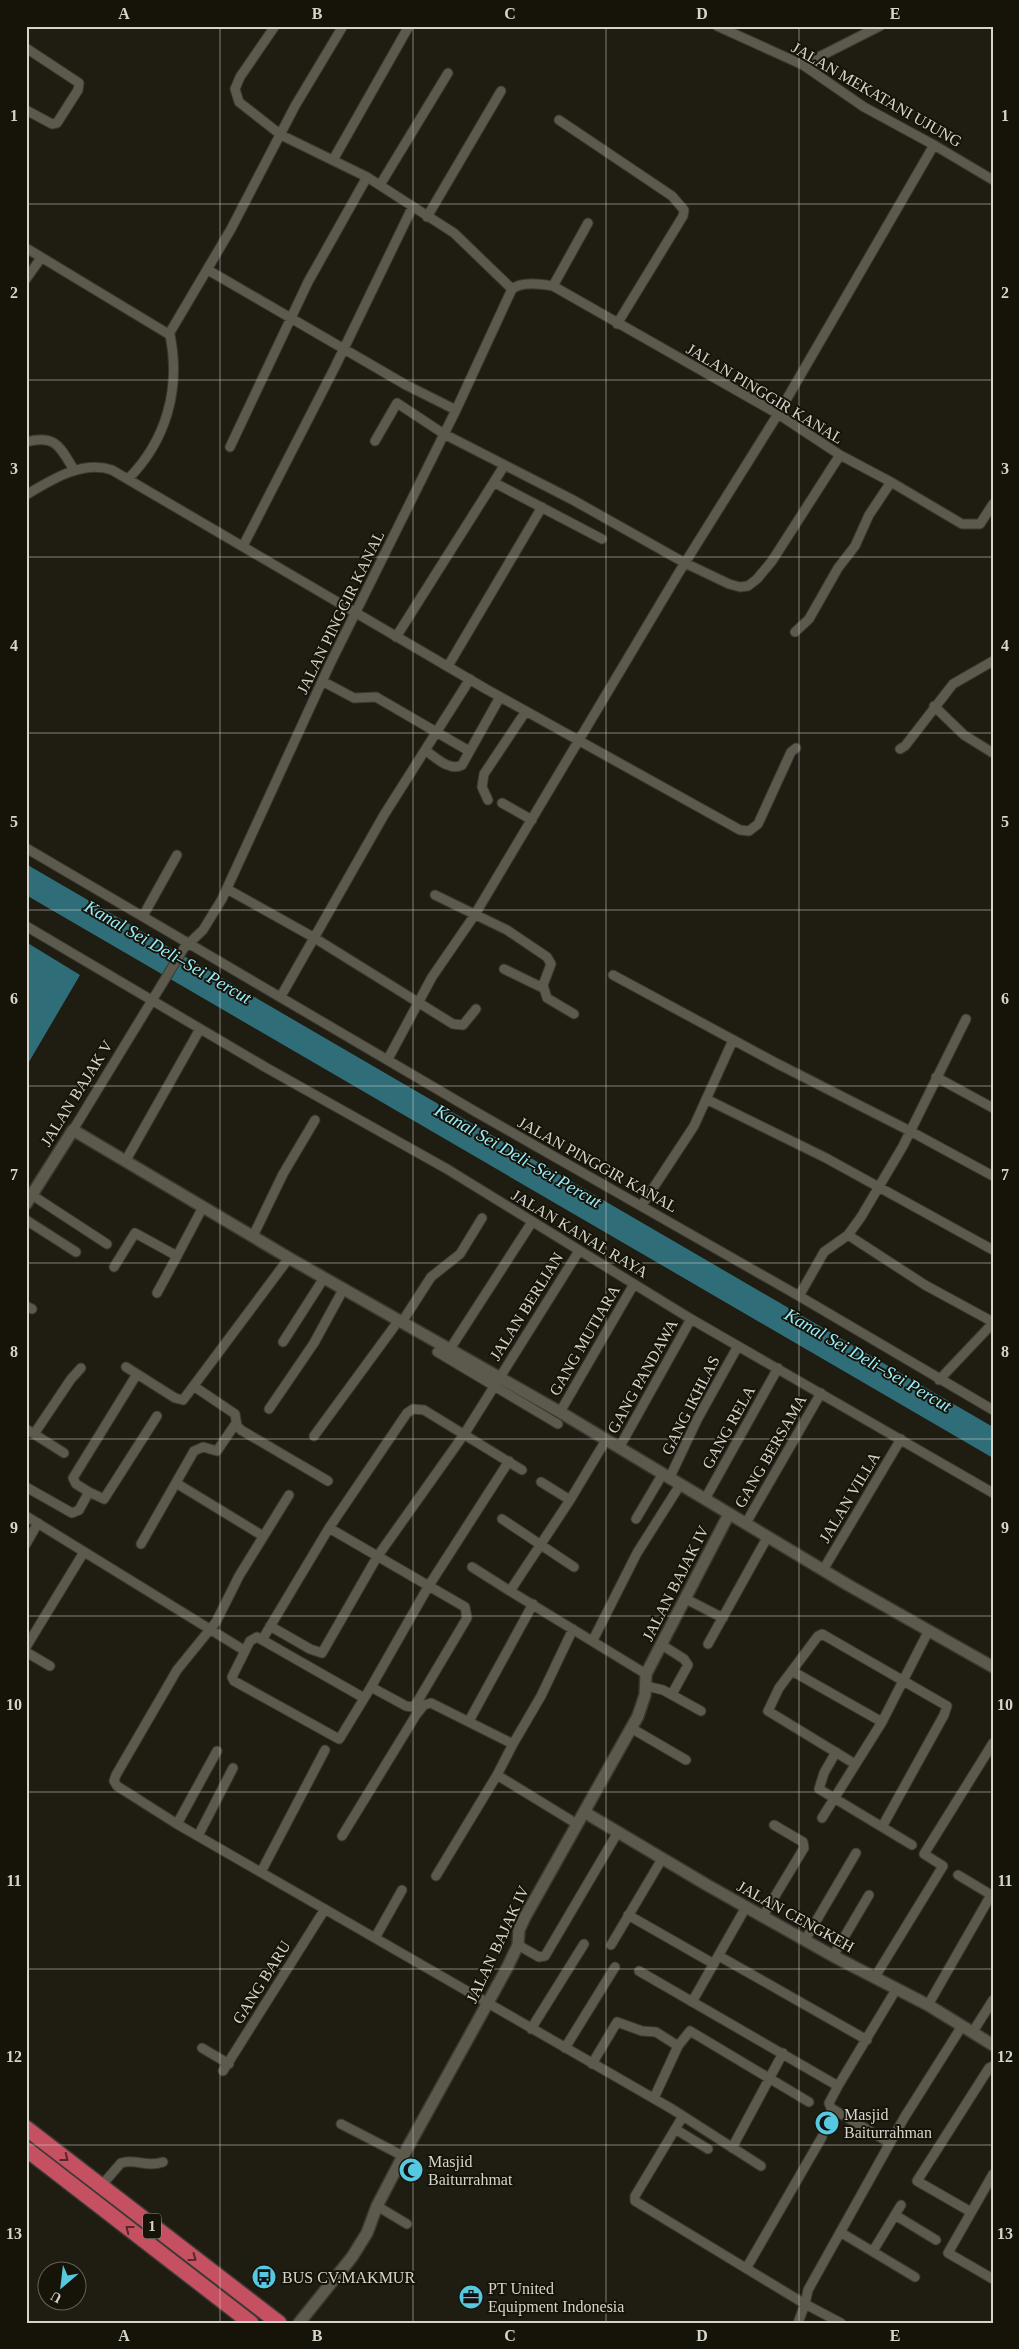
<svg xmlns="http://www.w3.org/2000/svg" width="1019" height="2349" font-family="Georgia,serif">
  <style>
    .water { fill: #2f6e79 }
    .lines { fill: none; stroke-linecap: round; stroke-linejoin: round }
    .minor-casing { stroke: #3a3832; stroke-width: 11 }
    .tertiary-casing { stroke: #3a3832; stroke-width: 14 }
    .trunk-casing { stroke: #3a3832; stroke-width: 18 }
    .minor { stroke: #5c594d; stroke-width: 9 }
    .tertiary { stroke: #5c594d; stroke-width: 11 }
    .trunk { stroke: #c45062; stroke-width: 15 }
    .oneway { stroke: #532828 }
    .grid { fill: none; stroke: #d5d4cd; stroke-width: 1; stroke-opacity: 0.55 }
    .labels { text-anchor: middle; stroke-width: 4; stroke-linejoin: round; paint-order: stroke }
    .shield { fill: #161309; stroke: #9c9a92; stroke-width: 1 }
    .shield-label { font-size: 15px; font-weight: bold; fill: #d5d4cd }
    .street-label { font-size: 16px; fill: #d5d4cd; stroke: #161309 }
    .poi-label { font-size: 16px; fill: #d5d4cd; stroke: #161309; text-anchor: start }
    .water-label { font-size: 18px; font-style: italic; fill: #99edfd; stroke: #161309 }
    .neatline { fill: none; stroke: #d5d4cd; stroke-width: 2 }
    .grid-label { font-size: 16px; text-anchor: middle; font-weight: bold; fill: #d5d4cd }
  </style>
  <rect width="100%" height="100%" fill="#1f1c12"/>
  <path class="water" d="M26,864L993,1427V1458L26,895Z
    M26,942L80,975L26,1067Z"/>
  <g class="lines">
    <defs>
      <path id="minor" d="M275,26L240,77L235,89L239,102L281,135L367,177L454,233L512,289
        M717,26L803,65L864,107L934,145L993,180
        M26,48L79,83L78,90L57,123L52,124L26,110
        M803,65L880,26
        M559,120L672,196L684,210L683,216L617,324
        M333,160L409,26
        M380,185L448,73
        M427,217L501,91
        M26,248L170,335C181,389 166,441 128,479
        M208,270L406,385L456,410
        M26,279L41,258
        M553,286L588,223
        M169,334L231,229L295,106L343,26
        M375,441L397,403L444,434L573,500L685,563L729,584L740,587L748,586L757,579L772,561L840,455
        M26,442C56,434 60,447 74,470
        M230,447L308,282L367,177
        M495,483L602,539
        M26,495C51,480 82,460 112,470L486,689L740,830L749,831L758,824L791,752L796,748
        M243,546L335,367L412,208
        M795,632L809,619L838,568L855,546L869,515L891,482
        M396,637L504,466
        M448,666L542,507
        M322,681L354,698L376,697L469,751
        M934,706L964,735L993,753
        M900,749L905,746L953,684L993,661
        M425,750C435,757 450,772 462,765L500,697
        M488,800L482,787L484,774L526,711
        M502,803L532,820
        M26,848L476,1112L799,1296L993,1410
        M227,889L313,937L453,1024L463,1025L476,1009
        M435,895L507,930L547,957L551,964L543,985L547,998L574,1014
        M143,916L177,855
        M26,926L265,1067L447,1169L691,1319L993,1493
        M504,969L543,988
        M613,975L776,1063L910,1131L993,1176
        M281,996L384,815L470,679
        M388,1059L432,977L474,916L678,574L778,414L934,145
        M936,1077L993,1108
        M706,1099L826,1158L993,1250
        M73,1130L184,948L203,930L222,899L330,664L456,410L512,289C522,281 541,284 553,286L778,414L840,455L891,482L962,524H980L993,504
        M126,1160L200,1029
        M32,1195L107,1244
        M642,1205L694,1126L733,1040
        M26,1220L76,1252
        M848,1235L925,1285L993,1322
        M253,1236L283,1174L315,1120
        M114,1267L135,1233L177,1256L203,1207
        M157,1293L177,1256
        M799,1296L824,1252L848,1235L861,1217L903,1146L966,1019
        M26,1306L32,1309
        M402,1322L431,1277L460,1254L482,1218
        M283,1342L324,1278
        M450,1349L532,1222
        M437,1352L558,1424
        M126,1367L175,1398L183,1400L289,1258
        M939,1380L993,1323
        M195,1387L235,1414L237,1426L241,1430L328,1481
        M269,1409L314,1343L344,1288
        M560,1412L634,1284
        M26,1429L34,1434L71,1379L81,1368
        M34,1434L64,1453
        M314,1436L399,1320
        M619,1448L691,1319
        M669,1479L698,1418L738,1346
        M541,1482L570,1500L510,1591L646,1674
        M176,1483L263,1536
        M26,1487L72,1513L79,1510L89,1492L104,1499L157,1416
        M89,1492L76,1484L73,1478L137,1374
        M289,1495L239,1576L216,1622L177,1670L116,1775L114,1781L117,1786L177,1824L672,2109L761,2166
        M705,1499L778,1368
        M570,1500L606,1440
        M26,1516L242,1649
        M502,1519L574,1567
        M636,1519L662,1475
        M746,1523L821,1393
        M329,1528L407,1413L413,1409L424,1410L522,1470
        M26,1544L38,1523
        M141,1544L194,1451L203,1447L217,1451L236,1423
        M472,1567L510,1591
        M823,1570L901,1439
        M686,1599L723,1618
        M270,1626L310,1649L322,1653L377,1557L465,1433L579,1251
        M262,1640L329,1528L465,1607L467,1618L416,1704L412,1707L406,1706L371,1687L340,1738L339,1739L234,1681L232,1677L250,1641L257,1637L364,1698
        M593,1640L637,1553L680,1485
        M708,1644L768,1536
        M662,1645L684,1659L688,1665L672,1694
        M26,1647L84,1552
        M26,1652L50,1666
        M792,1671L882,1722
        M646,1686L663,1690L701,1711
        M371,1687L428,1587L509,1461
        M469,1721L533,1604
        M631,1728L686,1760
        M513,1744L541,1696L573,1629
        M836,1752L824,1773L819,1789L912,1845
        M855,1764L768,1711L779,1688L818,1636L822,1634L947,1706L944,1715L882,1827
        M822,1818L882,1722L928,1632
        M177,1824L217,1751
        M198,1836L233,1768
        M342,1836L416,1715L424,1705L431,1703L513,1744L497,1775L577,1824
        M261,1872L325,1750
        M958,1875L993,1896
        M436,1876L497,1775
        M628,1915L714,1964
        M763,1916L804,1848L803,1842L774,1825
        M375,1938L402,1890
        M805,1940L856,1853
        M518,1945L539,1957L545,1956L618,1832
        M611,1945L662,1859
        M719,1956L867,2040
        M833,1956L869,1895
        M639,1971L838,2086L897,1988
        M875,1977L943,1866L924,1854L993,1743
        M692,2002L746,1907
        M928,2005L991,1895
        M531,2029L584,1944
        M972,2033L993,2000
        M202,2048L229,2064
        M565,2048L615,1967
        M592,2064L617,2022L642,2031L656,2032L678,2046
        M223,2071L325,1909
        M838,2086L829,2103L831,2108L890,2143
        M654,2098L678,2046L690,2031L809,2102
        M683,2116L635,2196V2201L805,2304L798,2323
        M341,2124L403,2156
        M675,2129L708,2149
        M732,2148L783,2053
        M993,2174L948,2253L993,2279
        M101,2186L121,2163C136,2158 146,2168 163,2162
        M377,2206L407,2224
        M971,2212L917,2181L989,2068L993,2066
        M895,2215L936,2240
        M840,2232L915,2277
        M873,2251L901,2205
        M747,2267L822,2137
        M841,2323L805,2304L808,2290L904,2118L962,2026"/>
      <path id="tertiary" d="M26,1204L73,1130L289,1258L560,1412L848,1585L993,1667
        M584,1812L707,1885L833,1956L928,2005L993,2045
        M299,2323L352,2257L367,2233L377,2206L403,2156L507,1968L518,1945L519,1930L525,1917L638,1716L645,1695L646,1674L729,1514"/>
      <path id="trunk" d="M26,2128L279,2323
        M26,2149L251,2323"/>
    </defs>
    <use href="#minor" class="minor-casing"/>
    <use href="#tertiary" class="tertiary-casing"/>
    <use href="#trunk" class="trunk-casing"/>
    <use href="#minor" class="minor"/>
    <use href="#tertiary" class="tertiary"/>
    <use href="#trunk" class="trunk"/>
  </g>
  <defs><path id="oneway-chevron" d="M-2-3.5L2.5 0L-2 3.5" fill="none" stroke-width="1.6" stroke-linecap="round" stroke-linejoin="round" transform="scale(1.25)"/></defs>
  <g class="oneway">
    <use href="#oneway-chevron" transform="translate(65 2158) rotate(38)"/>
    <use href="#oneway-chevron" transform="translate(129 2229) rotate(-142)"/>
    <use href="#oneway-chevron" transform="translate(193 2258) rotate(36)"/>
  </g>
  <path class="grid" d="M220,26V2323M413,26V2323M606,26V2323M799,26V2323M26,204H993M26,380H993M26,557H993M26,733H993M26,910H993M26,1086H993M26,1263H993M26,1439H993M26,1616H993M26,1792H993M26,1969H993M26,2145H993"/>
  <defs>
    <symbol id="mosque-disc" viewBox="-11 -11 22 22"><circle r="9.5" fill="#56c9e1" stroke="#161309"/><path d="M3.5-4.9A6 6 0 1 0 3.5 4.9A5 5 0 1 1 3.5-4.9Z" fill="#111"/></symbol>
    <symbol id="bus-disc" viewBox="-11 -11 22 22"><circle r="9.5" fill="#56c9e1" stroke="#161309"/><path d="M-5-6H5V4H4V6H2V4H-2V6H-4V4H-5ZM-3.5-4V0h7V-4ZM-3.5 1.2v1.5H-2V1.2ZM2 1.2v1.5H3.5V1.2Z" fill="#111"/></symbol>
    <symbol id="office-disc" viewBox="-11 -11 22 22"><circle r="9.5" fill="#56c9e1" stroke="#161309"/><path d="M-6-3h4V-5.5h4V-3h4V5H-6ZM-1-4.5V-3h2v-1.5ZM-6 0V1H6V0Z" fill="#111"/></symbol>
  </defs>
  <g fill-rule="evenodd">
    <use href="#mosque-disc" x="813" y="2109" width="28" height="28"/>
    <use href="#mosque-disc" x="397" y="2156" width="28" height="28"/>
    <use href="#bus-disc" x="250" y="2263" width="28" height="28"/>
    <use href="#office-disc" x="457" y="2283" width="28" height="28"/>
  </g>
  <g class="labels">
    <rect class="shield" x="143" y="2213.5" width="18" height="25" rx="4"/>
    <g class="shield-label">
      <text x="152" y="2231">1</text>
    </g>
    <g class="street-label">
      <text transform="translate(877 94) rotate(30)" y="6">JALAN MEKATANI UJUNG</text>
      <text transform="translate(765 393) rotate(31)" y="6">JALAN PINGGIR KANAL</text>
      <text transform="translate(340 612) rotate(-64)" y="6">JALAN PINGGIR KANAL</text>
      <text transform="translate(76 1093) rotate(-58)" y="6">JALAN BAJAK V</text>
      <text transform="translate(598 1164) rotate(29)" y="6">JALAN PINGGIR KANAL</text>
      <text transform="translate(580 1233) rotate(31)" y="6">JALAN KANAL RAYA</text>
      <text transform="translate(526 1306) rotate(-58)" y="6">JALAN BERLIAN</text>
      <text transform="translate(584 1340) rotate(-60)" y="6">GANG MUTIARA</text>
      <text transform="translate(642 1376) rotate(-61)" y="6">GANG PANDAWA</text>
      <text transform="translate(690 1405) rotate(-63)" y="6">GANG IKHLAS</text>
      <text transform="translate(728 1427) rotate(-61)" y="6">GANG RELA</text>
      <text transform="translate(770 1451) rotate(-60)" y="6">GANG BERSAMA</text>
      <text transform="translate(849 1497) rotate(-59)" y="6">JALAN VILLA</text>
      <text transform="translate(675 1583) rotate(-63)" y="6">JALAN BAJAK IV</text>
      <text transform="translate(796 1916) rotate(29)" y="6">JALAN CENGKEH</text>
      <text transform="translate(497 1944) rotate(-65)" y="6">JALAN BAJAK IV</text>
      <text transform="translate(261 1982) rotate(-58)" y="6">GANG BARU</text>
    </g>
    <g class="poi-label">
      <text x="844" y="2120">Masjid<tspan x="844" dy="18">Baiturrahman</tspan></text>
      <text x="428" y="2167">Masjid<tspan x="428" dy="18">Baiturrahmat</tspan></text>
      <text x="282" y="2283">BUS CV.MAKMUR</text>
      <text x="488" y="2294">PT United<tspan x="488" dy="18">Equipment Indonesia</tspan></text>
    </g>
    <g class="water-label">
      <text transform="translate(168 952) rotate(30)" y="6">Kanal Sei Deli–Sei Percut</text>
      <text transform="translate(518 1156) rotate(30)" y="6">Kanal Sei Deli–Sei Percut</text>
      <text transform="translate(868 1360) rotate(30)" y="6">Kanal Sei Deli–Sei Percut</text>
    </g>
  </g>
  <rect width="1019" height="2349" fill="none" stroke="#161309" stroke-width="55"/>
  <g transform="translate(62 2286) rotate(208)"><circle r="24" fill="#161309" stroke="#626057"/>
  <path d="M0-4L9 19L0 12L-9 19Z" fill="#56c9e1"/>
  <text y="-8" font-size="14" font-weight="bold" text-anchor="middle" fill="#d5d4cd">U</text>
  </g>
  <rect x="28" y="28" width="964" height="2294" class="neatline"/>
  <g class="grid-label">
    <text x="124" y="19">A</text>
    <text x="317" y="19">B</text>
    <text x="510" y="19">C</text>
    <text x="702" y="19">D</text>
    <text x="895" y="19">E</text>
    <text x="14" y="121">1</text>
    <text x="1005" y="121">1</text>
    <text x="14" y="298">2</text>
    <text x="1005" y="298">2</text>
    <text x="14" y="474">3</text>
    <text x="1005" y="474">3</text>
    <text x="14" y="651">4</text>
    <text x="1005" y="651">4</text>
    <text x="14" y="827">5</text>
    <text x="1005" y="827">5</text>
    <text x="14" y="1004">6</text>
    <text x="1005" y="1004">6</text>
    <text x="14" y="1180">7</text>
    <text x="1005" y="1180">7</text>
    <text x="14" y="1357">8</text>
    <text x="1005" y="1357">8</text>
    <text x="14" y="1533">9</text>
    <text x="1005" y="1533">9</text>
    <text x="14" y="1710">10</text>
    <text x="1005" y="1710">10</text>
    <text x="14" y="1886">11</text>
    <text x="1005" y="1886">11</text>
    <text x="14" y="2062">12</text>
    <text x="1005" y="2062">12</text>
    <text x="14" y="2239">13</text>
    <text x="1005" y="2239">13</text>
    <text x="124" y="2341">A</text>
    <text x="317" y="2341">B</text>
    <text x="510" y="2341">C</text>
    <text x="702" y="2341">D</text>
    <text x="895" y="2341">E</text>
  </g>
</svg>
